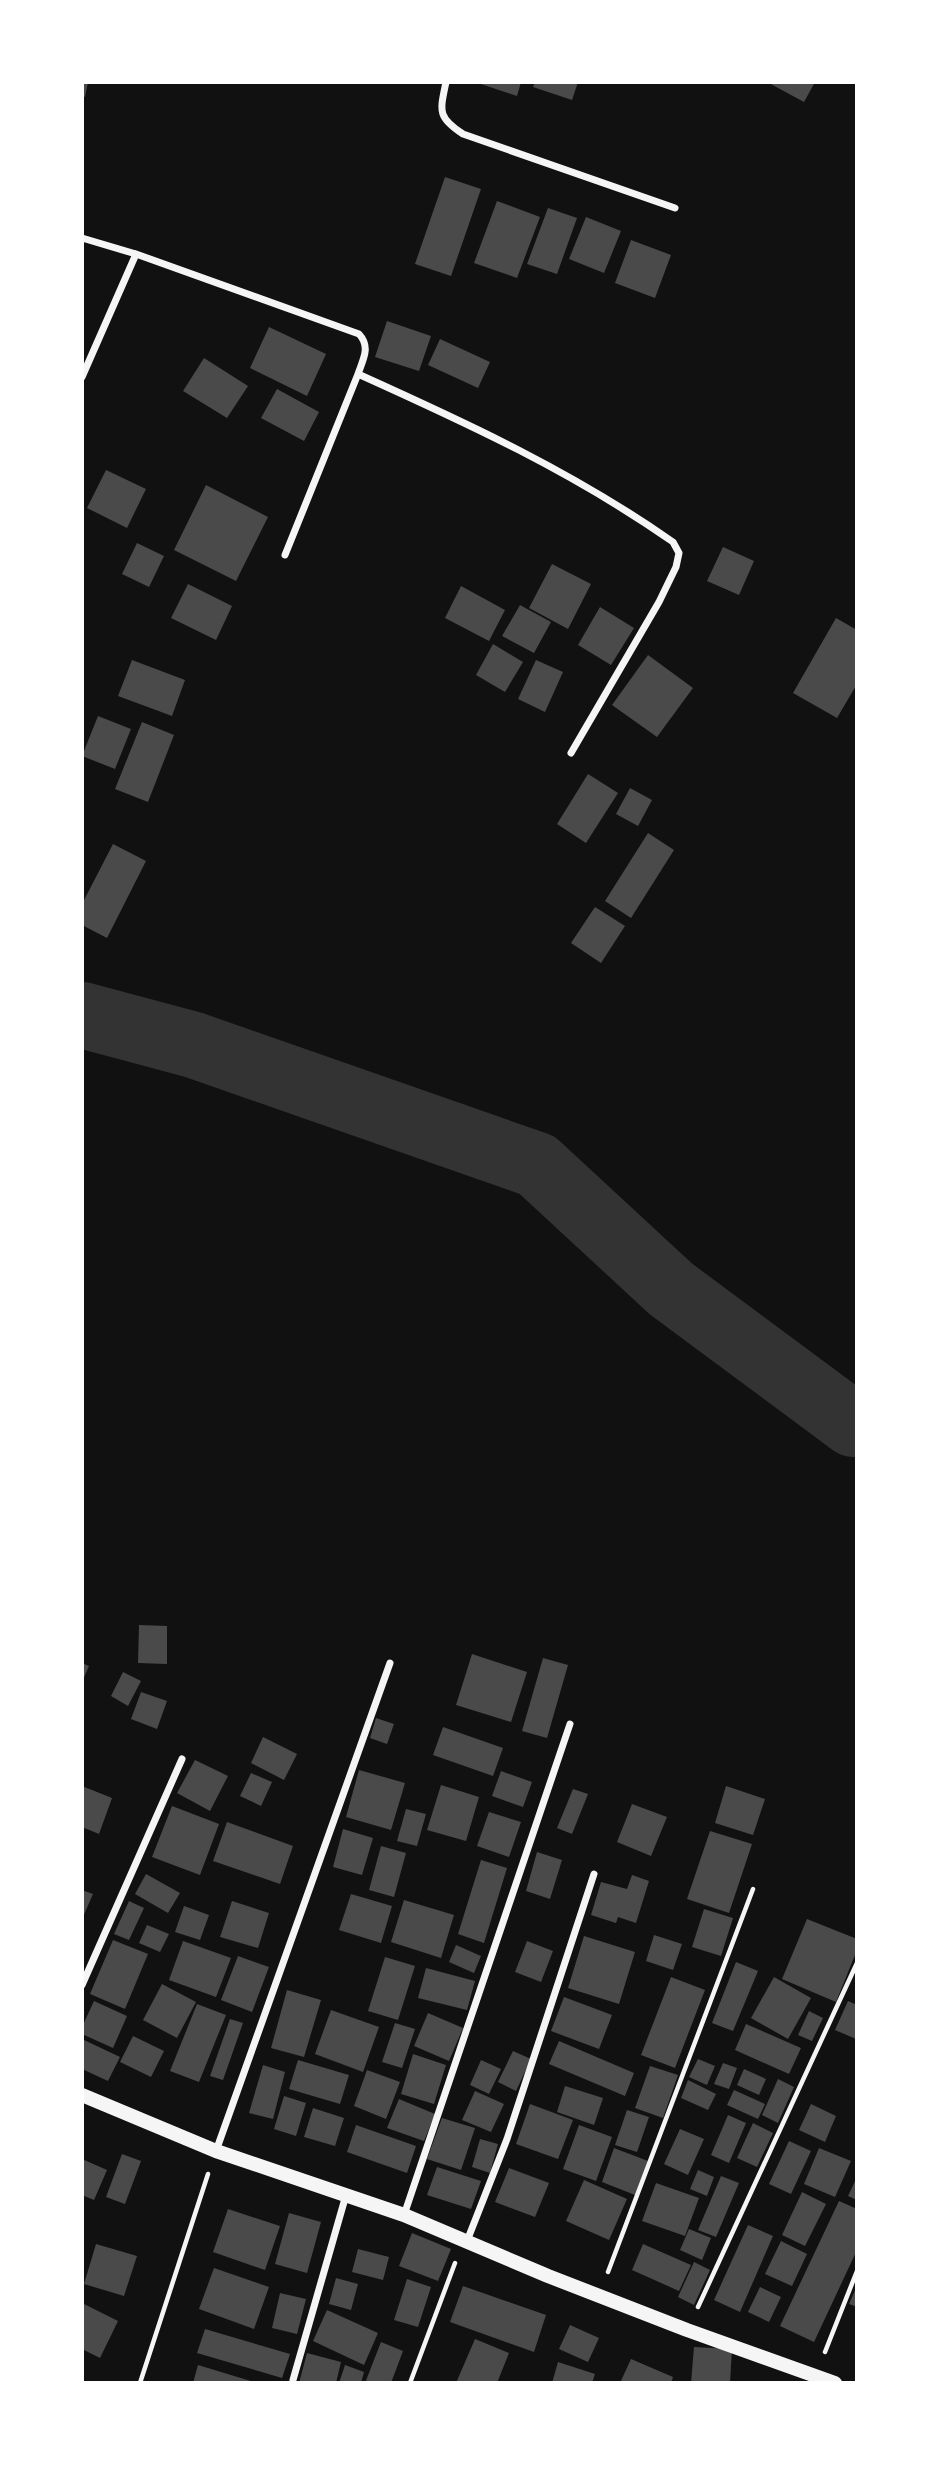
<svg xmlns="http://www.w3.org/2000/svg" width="939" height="2465" font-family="Ubuntu,sans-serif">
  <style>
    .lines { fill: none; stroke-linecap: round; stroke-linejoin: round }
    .river { stroke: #333; stroke-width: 66 }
    .building { fill: #4a4a4a }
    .path { stroke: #f5f5f5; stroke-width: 4.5 }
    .minor { stroke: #f5f5f5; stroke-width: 7 }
    .secondary { stroke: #f5f5f5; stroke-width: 14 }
  </style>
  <rect width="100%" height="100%" fill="#111"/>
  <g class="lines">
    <path class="river" d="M82,1015L194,1045L537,1165L671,1289L853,1424H857"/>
  </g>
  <path class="building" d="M82,82H88L85,97L82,96Z
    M475,82H521L517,96Z
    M535,82H578L572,100L533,87Z
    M767,82H815L804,102Z
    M445,177L481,189L451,276L415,264Z
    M497,201L540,217L517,278L474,263Z
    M548,208L577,218L557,274L527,264Z
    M586,217L621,231L604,273L569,259Z
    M631,240L671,255L655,298L615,283Z
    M387,321L431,336L419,371L375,357Z
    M269,327L326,354L307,396L250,368Z
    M440,339L490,362L478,388L428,365Z
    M204,358L248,386L227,418L183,391Z
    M277,389L319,412L304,441L261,418Z
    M106,470L146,489L127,528L87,508Z
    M206,485L268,517L236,581L174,550Z
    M137,543L164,556L149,587L122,574Z
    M723,547L754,561L739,595L707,581Z
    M552,564L591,584L568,629L529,608Z
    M188,584L232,606L216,640L171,618Z
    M461,586L505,610L489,641L445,618Z
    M520,605L551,622L534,653L502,636Z
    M600,607L634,628L611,665L578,645Z
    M836,618L857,630V684L837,718L793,693Z
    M493,644L523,662L505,692L476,675Z
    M648,655L693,688L657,737L612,705Z
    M132,660L185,680L172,716L118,696Z
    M536,660L563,672L545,712L518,699Z
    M98,716L131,729L115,769L82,756Z
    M142,722L174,735L148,802L115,789Z
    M588,774L618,793L586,843L557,824Z
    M630,788L652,800L638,826L616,814Z
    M648,833L674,850L631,918L605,901Z
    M113,844L146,861L107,938L82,925V904Z
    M595,907L625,926L601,963L571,943Z
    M139,1625L167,1626V1664L138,1663Z
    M472,1654L527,1672L511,1722L456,1705Z
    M543,1658L568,1665L547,1738L522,1731Z
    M82,1663L89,1666L82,1682Z
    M123,1672L141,1681L128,1706L111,1696Z
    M141,1692L167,1701L157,1729L131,1719Z
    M376,1718L394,1724L387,1744L370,1738Z
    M443,1727L503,1748L493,1776L433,1755Z
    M263,1737L297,1754L284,1780L251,1763Z
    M195,1760L228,1776L210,1811L177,1793Z
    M359,1770L405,1783L391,1830L346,1817Z
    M501,1771L532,1782L523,1807L492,1796Z
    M251,1773L272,1782L261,1806L240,1796Z
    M441,1785L479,1797L466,1841L427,1830Z
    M82,1786L112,1798L99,1834L82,1827Z
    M726,1786L765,1799L753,1835L715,1823Z
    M573,1789L588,1794L572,1834L557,1828Z
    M632,1804L667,1817L651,1856L617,1842Z
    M172,1806L219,1824L200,1875L152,1857Z
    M406,1809L426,1814L417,1846L397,1841Z
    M489,1812L521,1822L509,1857L477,1846Z
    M227,1822L293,1846L280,1884L213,1861Z
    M343,1829L373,1838L362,1875L333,1867Z
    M710,1831L752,1844L729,1913L687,1899Z
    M381,1846L406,1853L394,1897L369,1890Z
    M537,1852L562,1860L550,1899L526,1891Z
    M481,1860L507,1868L484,1943L458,1934Z
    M146,1874L180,1893L168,1913L135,1894Z
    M632,1875L649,1881L636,1923L618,1917L616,1923L591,1915L601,1882L627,1889Z
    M82,1890L93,1894L82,1919Z
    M351,1894L392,1906L381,1943L339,1930Z
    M404,1900L454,1915L441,1958L391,1942Z
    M129,1901L144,1908L129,1940L114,1934Z
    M232,1901L269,1913L258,1948L220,1937Z
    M184,1906L209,1915L200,1940L175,1932Z
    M704,1909L733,1918L721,1956L692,1947Z
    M807,1919L857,1939V1950L836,2002L782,1979Z
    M147,1925L169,1934L160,1952L139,1943Z
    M654,1935L682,1944L673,1970L646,1961Z
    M584,1936L635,1952L619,2004L568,1988Z
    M113,1940L148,1954L125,2009L90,1994Z
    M183,1941L231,1958L216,1997L169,1980Z
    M527,1941L553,1951L541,1982L515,1972Z
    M456,1945L481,1956L474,1973L449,1962Z
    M238,1956L269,1967L252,2012L221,2000Z
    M385,1957L415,1966L398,2020L368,2011Z
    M736,1962L758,1971L733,2031L712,2023Z
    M426,1968L475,1981L467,2010L418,1998Z
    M671,1977L705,1990L675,2068L641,2055Z
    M774,1977L811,1998L788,2039L751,2018Z
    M162,1984L196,2002L177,2038L143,2020Z
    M287,1990L321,2000L304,2057L271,2048Z
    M564,1997L612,2015L599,2049L551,2031Z
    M94,2001L127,2016L113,2048L82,2034V2027Z
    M848,2001L857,2005L856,2039L835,2030Z
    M197,2004L226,2015L199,2082L170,2071Z
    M331,2010L379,2027L363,2072L315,2054Z
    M809,2011L823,2018L812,2041L798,2035Z
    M428,2013L463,2028L449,2061L414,2046Z
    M230,2019L243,2023L223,2080L210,2076Z
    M395,2023L415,2029L402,2068L382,2062Z
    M746,2024L801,2048L789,2074L735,2050Z
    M133,2036L164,2051L151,2077L120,2062Z
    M82,2039L120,2057L108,2081L82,2069Z
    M559,2041L634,2073L625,2096L549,2064Z
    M513,2051L531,2059L516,2091L498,2082Z
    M413,2054L446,2065L434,2104L401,2094Z
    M698,2059L715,2066L707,2085L689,2077Z
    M298,2060L349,2075L340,2104L289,2089Z
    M481,2060L501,2069L489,2094L470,2085Z
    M723,2063L737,2068L729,2089L714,2084Z
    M263,2065L285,2072L273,2119L249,2113Z
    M650,2066L678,2075L663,2118L635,2108Z
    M744,2069L766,2079L759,2095L737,2085Z
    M367,2070L400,2082L386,2119L354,2106Z
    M778,2079L794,2087L778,2123L762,2115Z
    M688,2080L716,2094L708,2110L681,2098Z
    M565,2086L603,2098L594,2125L557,2112Z
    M734,2090L765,2104L758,2119L727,2105Z
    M475,2091L504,2104L491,2132L462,2120Z
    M284,2096L306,2103L296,2136L274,2129Z
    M399,2099L435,2114L424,2141L387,2128Z
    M530,2104L573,2120L558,2159L516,2144Z
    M811,2104L836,2116L825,2142L799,2130Z
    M313,2108L344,2118L335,2146L304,2137Z
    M627,2110L649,2117L637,2152L615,2145Z
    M728,2115L746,2123L729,2163L711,2155Z
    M442,2118L475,2128L461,2170L427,2159Z
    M753,2123L773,2133L757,2167L737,2158Z
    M356,2125L416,2146L407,2173L347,2152Z
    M579,2125L612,2137L596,2181L563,2169Z
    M680,2129L704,2139L688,2175L664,2164Z
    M480,2139L498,2144L490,2173L472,2167Z
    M789,2141L811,2151L791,2194L769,2184Z
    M614,2148L648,2161L635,2195L602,2182Z
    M819,2148L851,2161L835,2197L804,2184Z
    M122,2154L141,2161L125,2204L106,2197Z
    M82,2159L107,2170L94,2200L82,2195Z
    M437,2167L481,2181L471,2209L427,2195Z
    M509,2168L549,2183L535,2217L495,2202Z
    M698,2170L714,2177L707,2196L690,2189Z
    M721,2176L739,2183L716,2237L698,2230Z
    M857,2177V2200L848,2196Z
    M584,2180L627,2199L609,2240L566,2221Z
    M656,2183L699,2198L685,2236L642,2221Z
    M802,2192L826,2204L805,2246L782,2235Z
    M839,2201L857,2209V2250L814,2342L780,2326Z
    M228,2209L280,2226L265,2270L213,2252Z
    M289,2213L321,2222L307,2273L275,2264Z
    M748,2225L773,2236L740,2312L714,2300Z
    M689,2229L711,2238L702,2260L680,2250Z
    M412,2233L451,2249L438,2281L399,2266Z
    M781,2241L807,2254L792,2286L765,2274Z
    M96,2244L137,2256L124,2296L84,2284Z
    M643,2244L691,2265L679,2291L632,2270Z
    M358,2249L389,2257L383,2280L352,2272Z
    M694,2262L710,2270L694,2305L678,2297Z
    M214,2268L269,2287L254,2329L199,2309Z
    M336,2278L358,2284L351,2310L329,2304Z
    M407,2279L431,2287L418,2327L394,2320Z
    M463,2286L546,2315L534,2352L450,2322Z
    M857,2286V2307L849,2304Z
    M760,2287L781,2297L769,2322L748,2312Z
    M280,2293L306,2299L297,2334L272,2328Z
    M82,2303L118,2321L100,2358L82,2349Z
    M327,2310L378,2333L364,2365L313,2341Z
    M570,2325L599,2338L588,2362L559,2349Z
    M205,2329L290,2354L282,2378L197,2353Z
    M475,2339L509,2353L497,2383H456Z
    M381,2342L403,2351L391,2383H365Z
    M694,2347L732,2349L730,2383H691Z
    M307,2353L341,2362L336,2383H299Z
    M631,2359L673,2377L671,2383H620Z
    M558,2362L595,2374L592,2383H552Z
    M198,2365L254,2382V2383H193Z
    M345,2365L364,2372L361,2383H339Z"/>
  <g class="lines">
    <path class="path" d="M608,2272L753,1889
      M698,2307L857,1963
      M825,2352L857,2271
      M140,2383L208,2174
      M410,2383L455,2263"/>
    <path class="minor" d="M446,82C440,111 437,117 463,134L675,208
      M82,238L136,254L359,334C371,347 363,359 358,374L285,555
      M358,374C469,424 573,472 673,542L679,553L676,567L659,602L571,753
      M82,377L136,254
      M82,1985L182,1759
      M216,2151L390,1663
      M404,2215L570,1724
      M467,2241L507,2139L594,1874
      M293,2380L346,2195"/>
    <path class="secondary" d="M82,2095L216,2151L404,2215L548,2276L687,2330L835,2383"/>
  </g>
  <rect width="939" height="2465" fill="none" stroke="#ffffff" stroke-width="168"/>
</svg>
